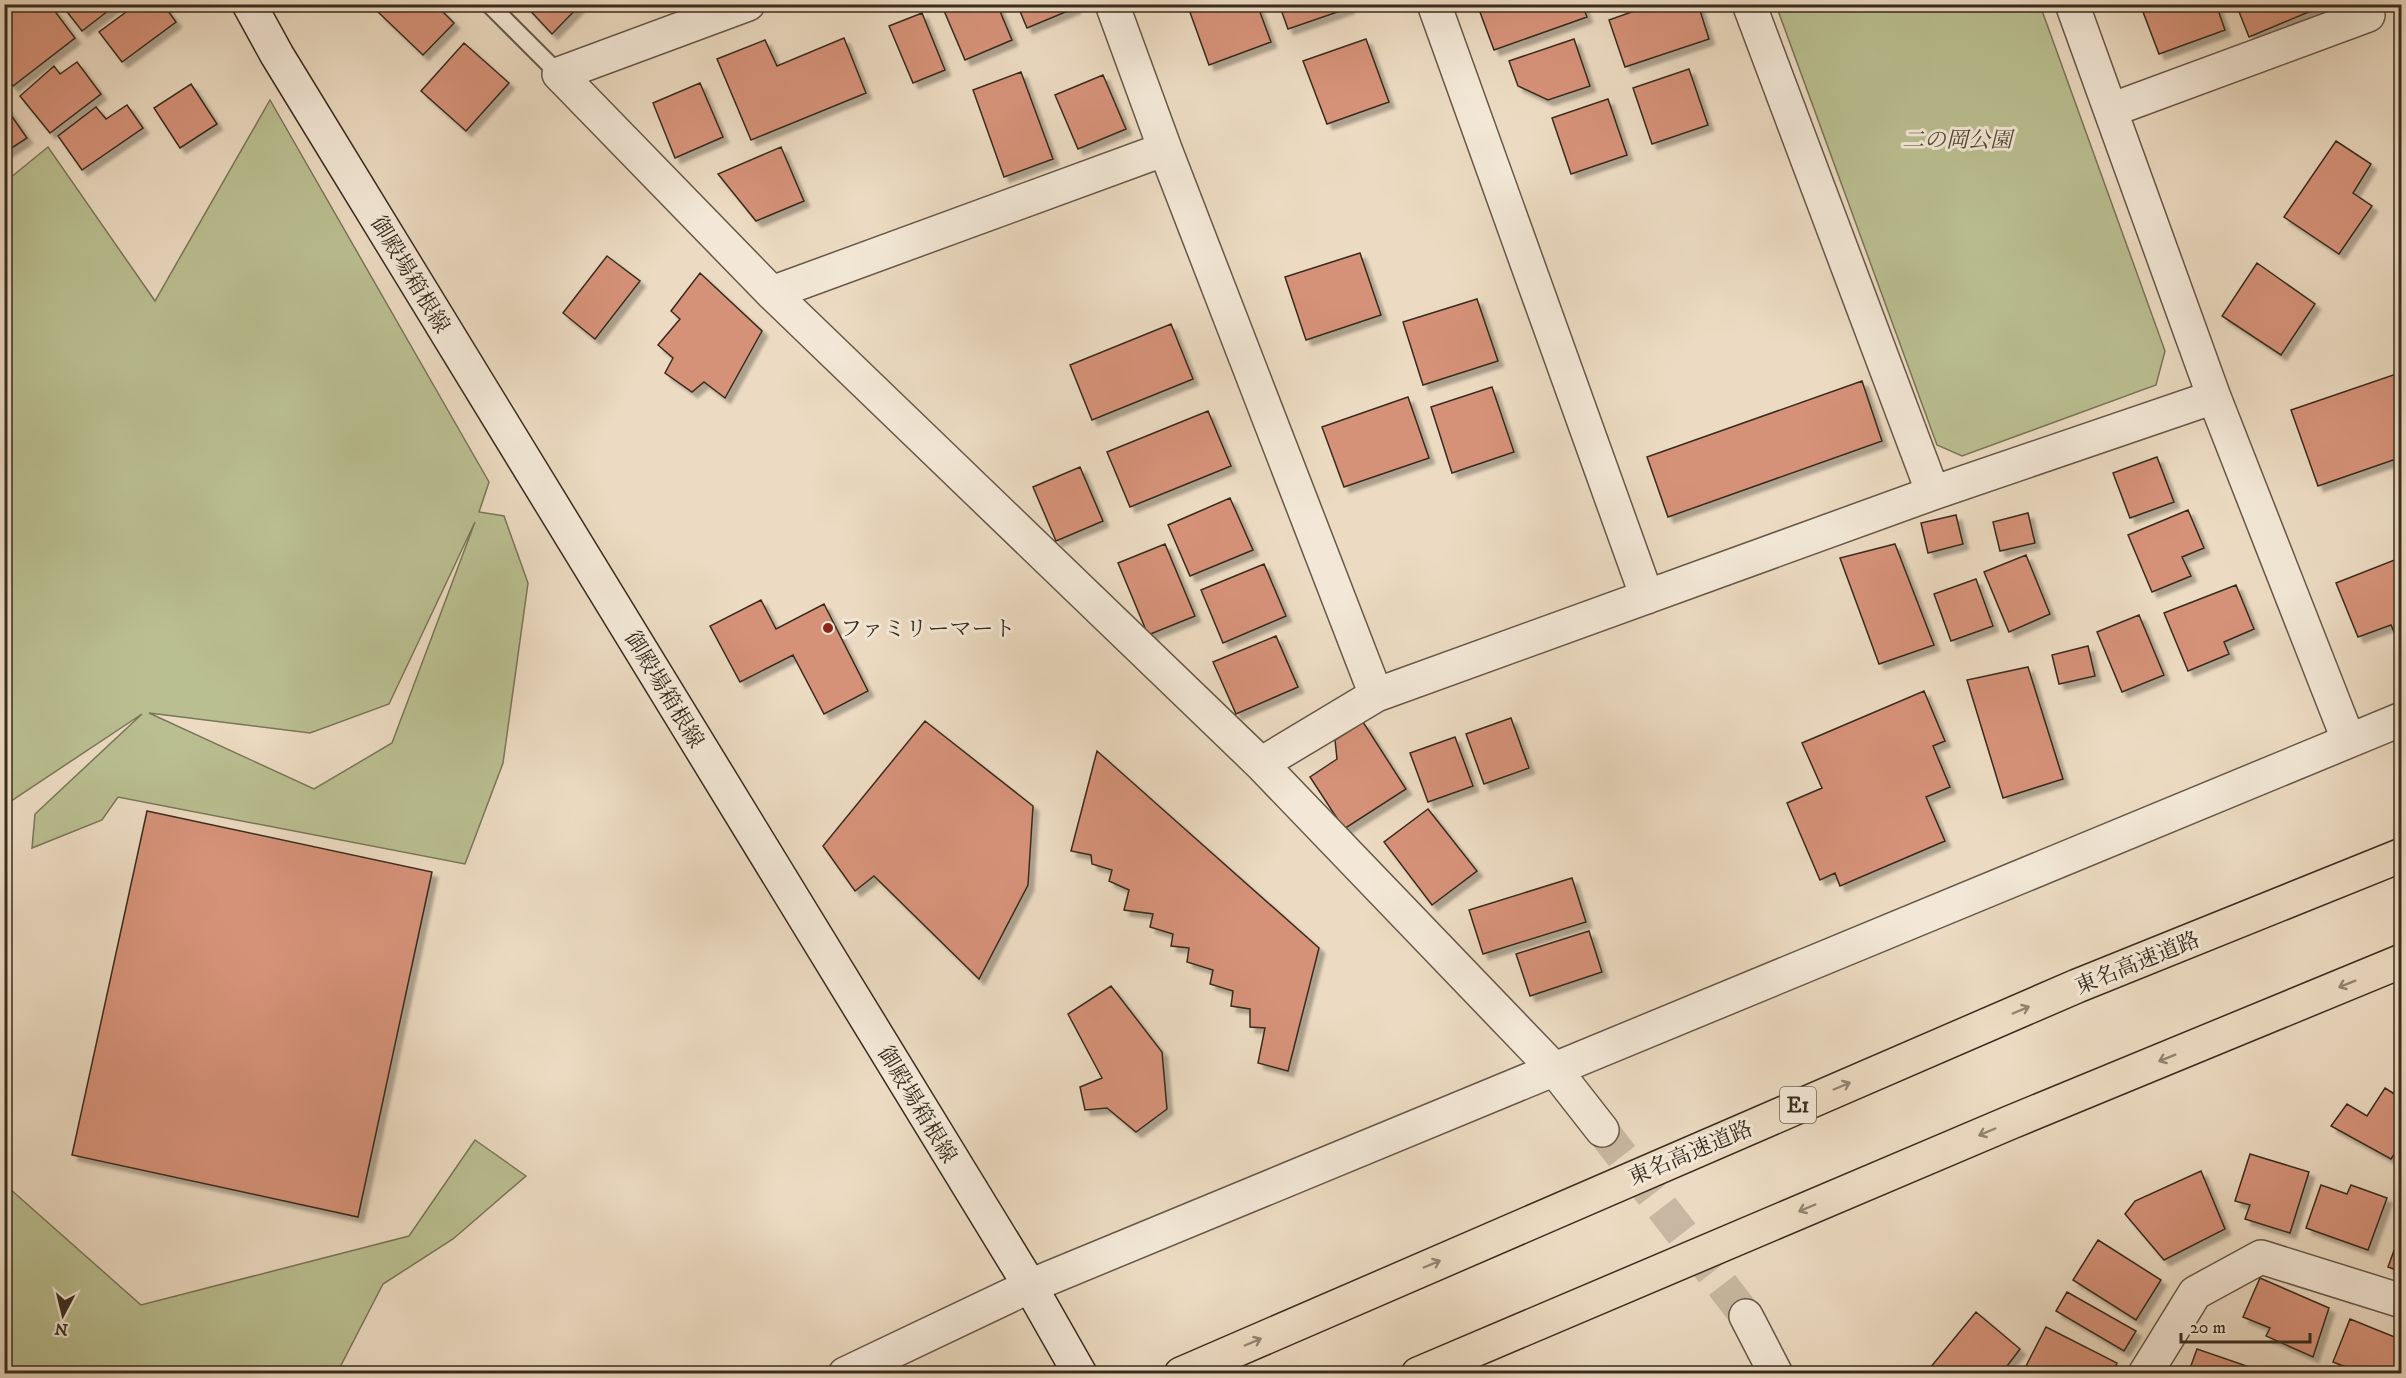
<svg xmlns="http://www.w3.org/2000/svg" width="2406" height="1378" font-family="'IM FELL DW Pica','Noto Serif JP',serif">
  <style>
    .green { fill: #babf91; stroke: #7a7658; stroke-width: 1.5; fill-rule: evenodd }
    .building { fill: #d69279; stroke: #392c1f; stroke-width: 1.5; filter: url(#shadow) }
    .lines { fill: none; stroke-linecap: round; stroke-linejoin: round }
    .minor-tunnel { stroke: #c8b8a1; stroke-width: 33; stroke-dasharray: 33 16; stroke-linecap: butt }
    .service-casing { stroke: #665848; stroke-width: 20 }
    .minor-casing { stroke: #665848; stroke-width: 36 }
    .tertiary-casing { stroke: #665848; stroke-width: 36 }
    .secondary-casing { stroke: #392c1f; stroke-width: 36 }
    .motorway-casing { stroke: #392c1f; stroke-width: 36 }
    .service { stroke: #f3e8d7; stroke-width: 16 }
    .minor { stroke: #f3e8d7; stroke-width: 33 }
    .tertiary { stroke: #f3e8d7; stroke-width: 33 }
    .secondary { stroke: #f3e8d7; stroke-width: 33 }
    .motorway { stroke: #ecdbc2; stroke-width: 33 }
    .oneway { stroke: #928470 }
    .poi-dot { fill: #8f2418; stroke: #f3e8d7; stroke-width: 2 }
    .labels { text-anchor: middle; stroke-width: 6; stroke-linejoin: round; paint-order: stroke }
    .shield { fill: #f3e8d7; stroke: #716456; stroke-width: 1.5 }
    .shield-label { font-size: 21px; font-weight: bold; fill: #392c1f }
    .park-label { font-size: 22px; font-style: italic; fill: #534936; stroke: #f3e8d7 }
    .street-label { font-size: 22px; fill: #392c1f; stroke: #f3e8d7 }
    .poi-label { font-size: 22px; fill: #392c1f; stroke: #f3e8d7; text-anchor: start }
  </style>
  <defs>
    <filter id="shadow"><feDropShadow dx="5.5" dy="5.5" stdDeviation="1.5" flood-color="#0004"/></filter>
  </defs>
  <rect width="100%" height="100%" fill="#ecdbc2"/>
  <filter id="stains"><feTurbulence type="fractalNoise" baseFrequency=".00333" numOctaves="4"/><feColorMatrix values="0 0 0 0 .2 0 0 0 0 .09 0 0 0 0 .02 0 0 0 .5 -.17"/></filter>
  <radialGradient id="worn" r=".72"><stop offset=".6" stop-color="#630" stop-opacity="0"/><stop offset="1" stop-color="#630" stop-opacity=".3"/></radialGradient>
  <path class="green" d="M1776,5H2040L2165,351L2156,385L1962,456L1937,445Z
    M270,100L489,482L479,512L504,516L528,583L503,763L465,864L118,797L102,820L32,848L35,814L142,714L5,805V182L48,147L155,301ZM475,522L392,743L314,789L149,713L310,733L389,704Z
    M4,1065H10V1189L141,1305L409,1236L475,1140L526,1176L453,1239L383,1284L337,1373H5Z"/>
  <path class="building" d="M4,4H35L39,9L51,6L75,38L13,86L4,76Z
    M61,4H117L82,31Z
    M137,4H163L176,22L122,62L99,32Z
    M385,4H435L454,23L423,55L378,12Z
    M524,4H581L552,34Z
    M945,4H997L1012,40L965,60L942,6Z
    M1017,4H1074L1075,8L1027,28Z
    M1187,4H1257L1271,42L1209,65Z
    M1279,4H1348L1349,8L1288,29Z
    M1477,4H1582L1587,17L1494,50Z
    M1654,4H1698L1709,39L1625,67L1609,20Z
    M2140,4H2216L2225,30L2159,54Z
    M2236,4H2316L2318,8L2249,37Z
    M922,13L945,70L913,83L889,26Z
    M844,38L866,93L751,140L717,59L765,40L777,66Z
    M1366,39L1389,102L1327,124L1303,61Z
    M1574,39L1590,86L1548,100L1518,86L1509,61Z
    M464,43L509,83L466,131L421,91Z
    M77,62L101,94L50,133L20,96L54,66L60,74Z
    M1689,69L1708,125L1652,144L1633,88Z
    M1021,72L1053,159L1004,177L973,90Z
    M1103,75L1126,129L1078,149L1055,95Z
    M700,83L723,137L675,158L653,103Z
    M191,84L217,124L180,148L154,108Z
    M1608,99L1627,155L1571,174L1552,118Z
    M4,105L27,138L4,153Z
    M127,105L143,128L82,170L58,136L96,107L106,119Z
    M2336,141L2371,164L2353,193L2372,206L2339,254L2284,217Z
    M781,147L804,201L756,221L718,174Z
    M1360,253L1381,315L1306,340L1285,277Z
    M607,256L640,281L595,339L563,313Z
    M2257,263L2315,304L2281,355L2222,316Z
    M700,273L762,331L725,398L704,382L692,392L665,373L673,358L658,345L680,319L671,311Z
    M1477,299L1498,361L1423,385L1403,322Z
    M1171,324L1193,379L1092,420L1070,365Z
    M2402,372V457L2318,486L2291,410Z
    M1862,381L1882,441L1668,517L1647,457Z
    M1492,387L1514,452L1452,473L1431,407Z
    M1408,397L1429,458L1344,487L1322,427Z
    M1208,411L1231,466L1130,507L1107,452Z
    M2157,457L2174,502L2130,518L2113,473Z
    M1080,467L1103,521L1056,541L1033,487Z
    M1230,498L1253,550L1190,576L1168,525Z
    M2188,510L2204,548L2182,557L2191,576L2152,592L2128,535Z
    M2028,513L2035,543L2000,551L1993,522Z
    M1956,515L1963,544L1928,553L1921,523Z
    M1165,544L1195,616L1148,635L1118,563Z
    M1895,544L1934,645L1879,664L1840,558Z
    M2026,555L2050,614L2009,632L1984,572Z
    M2402,557V650L2391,625L2358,637L2336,583Z
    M1264,564L1286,616L1223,643L1201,590Z
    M1976,579L1993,626L1951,641L1934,594Z
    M2236,585L2254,629L2224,642L2229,654L2188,671L2164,613Z
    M761,600L776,629L824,604L868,691L824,714L793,655L740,682L710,626Z
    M2139,615L2164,675L2122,692L2097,632Z
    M1276,636L1298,687L1236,714L1213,662Z
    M2088,646L2095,676L2059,684L2052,655Z
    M2028,667L2063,779L2003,798L1967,680Z
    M1924,691L1945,741L1933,746L1950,787L1926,797L1945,841L1840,886L1835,873L1820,880L1787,803L1822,788L1802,743Z
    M1511,718L1529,768L1484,784L1466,734Z
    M925,721L1033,806L1028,885L979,979L874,876L855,891L823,846Z
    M1363,722L1406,789L1344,829L1310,777L1337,759L1335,740Z
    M1455,737L1473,786L1428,802L1410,753Z
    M1097,751L1319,948L1288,1071L1258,1063L1265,1028L1250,1027V1009L1231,1006L1233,991L1210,984L1213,970L1187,962L1189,948L1171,946L1173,934L1150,927L1153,914L1124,910L1129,890L1109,881L1112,870L1092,864L1091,855L1071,851Z
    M1428,809L1477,871L1432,905L1384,842Z
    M147,811L432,872L358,1217L72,1155Z
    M1572,878L1586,922L1483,954L1469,910Z
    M1589,931L1602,972L1530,996L1516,954Z
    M1111,986L1162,1052L1167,1109L1136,1132L1107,1108L1085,1110L1080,1087L1102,1078L1068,1014Z
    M2385,1088L2399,1097L2402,1094V1143L2391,1159L2331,1126L2347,1104L2367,1116Z
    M2250,1154L2309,1172L2290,1233L2245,1219L2250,1205L2235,1201Z
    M2201,1171L2225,1229L2164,1260L2125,1214L2135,1201Z
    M2321,1185L2347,1194L2351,1185L2387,1198L2368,1250L2306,1228Z
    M2402,1228V1272L2388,1267Z
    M2098,1240L2161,1280L2136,1320L2073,1280Z
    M2260,1278L2329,1308L2313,1357L2266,1336L2270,1328L2243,1317Z
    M2067,1292L2136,1331L2124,1351L2056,1311Z
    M1976,1312L2020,1349L2001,1374H1925Z
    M2350,1319L2402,1340V1374H2364L2333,1362Z
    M2046,1327L2117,1363L2112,1374H2036L2025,1368Z
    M2197,1349L2267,1373V1374H2188Z"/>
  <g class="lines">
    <path class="minor-tunnel" d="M1602,1130L1746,1316"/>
    <defs>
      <path id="service" d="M489,4L559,74"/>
      <path id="minor" d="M748,4L559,74L772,293L1261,764L1555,1070L1602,1130
        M1112,4L1165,149L1376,695
        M1434,4L1647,597
        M1749,4L1933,493
        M2072,4L2214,397L2348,739
        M2111,110L2368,15L2364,4
        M772,293L1165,149
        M1261,764L1376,695L1933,493L2214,397
        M1746,1316L1776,1374
        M2145,1374L2195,1293L2261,1257L2402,1301"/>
      <path id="tertiary" d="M845,1374L1030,1286L2402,719"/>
      <path id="secondary" d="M249,4L277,55L1030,1286L1080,1374"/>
      <path id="motorway" d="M1181,1374L2077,986L2402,855
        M1418,1374L2009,1123L2402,961"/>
    </defs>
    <use href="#service" class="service-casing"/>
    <use href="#minor" class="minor-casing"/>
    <use href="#tertiary" class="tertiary-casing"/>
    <use href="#secondary" class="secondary-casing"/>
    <use href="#motorway" class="motorway-casing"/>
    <use href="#service" class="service"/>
    <use href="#minor" class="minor"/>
    <use href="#tertiary" class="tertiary"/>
    <use href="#secondary" class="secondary"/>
    <use href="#motorway" class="motorway"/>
  </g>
  <defs><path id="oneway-shaft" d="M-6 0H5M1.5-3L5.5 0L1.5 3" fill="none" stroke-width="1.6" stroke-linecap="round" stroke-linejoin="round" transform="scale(1.5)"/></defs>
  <g class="oneway">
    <use href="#oneway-shaft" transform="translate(2347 984) rotate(158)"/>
    <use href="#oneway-shaft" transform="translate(2021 1010) rotate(-23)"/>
    <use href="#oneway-shaft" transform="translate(2167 1058) rotate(158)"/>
    <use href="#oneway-shaft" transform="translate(1842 1086) rotate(-23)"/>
    <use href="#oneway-shaft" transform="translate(1987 1132) rotate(157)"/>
    <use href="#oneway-shaft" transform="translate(1807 1208) rotate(157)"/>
    <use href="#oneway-shaft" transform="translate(1432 1264) rotate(-23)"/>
    <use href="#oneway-shaft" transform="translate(1253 1342) rotate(-23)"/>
  </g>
  <circle class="poi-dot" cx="828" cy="628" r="6"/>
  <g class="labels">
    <rect class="shield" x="1780" y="1087" width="36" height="36" rx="4.5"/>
    <g class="shield-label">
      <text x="1798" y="1112">E1</text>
    </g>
    <g class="park-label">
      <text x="1957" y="147">二の岡公園</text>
    </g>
    <g class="street-label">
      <text transform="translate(411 274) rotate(59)" y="8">御殿場箱根線</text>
      <text transform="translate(665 689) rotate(59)" y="8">御殿場箱根線</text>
      <text transform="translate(2137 962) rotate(-22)" y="8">東名高速道路</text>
      <text transform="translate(918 1104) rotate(59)" y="8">御殿場箱根線</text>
      <text transform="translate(1690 1152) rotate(-23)" y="8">東名高速道路</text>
    </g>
    <g class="poi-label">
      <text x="840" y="636">ファミリーマート</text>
    </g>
  </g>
  <rect width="2406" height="1378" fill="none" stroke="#ecdbc2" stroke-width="24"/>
  <rect x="6" y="6" width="2394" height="1366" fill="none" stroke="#392c1f" stroke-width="3"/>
  <rect x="12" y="12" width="2382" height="1354" fill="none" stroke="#392c1f" stroke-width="1.5"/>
  <g transform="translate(63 1315) rotate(187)" stroke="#f3e8d7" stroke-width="4.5" paint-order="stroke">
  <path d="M0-4.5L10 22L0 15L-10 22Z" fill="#392c1f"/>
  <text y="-9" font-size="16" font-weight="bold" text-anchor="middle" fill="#392c1f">N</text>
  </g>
  <path d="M2181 1333v9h129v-9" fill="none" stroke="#392c1f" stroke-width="3"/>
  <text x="2190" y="1333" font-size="18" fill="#392c1f" stroke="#f3e8d7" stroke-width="4.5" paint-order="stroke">20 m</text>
  <rect width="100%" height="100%" filter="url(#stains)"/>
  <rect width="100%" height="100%" fill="url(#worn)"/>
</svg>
